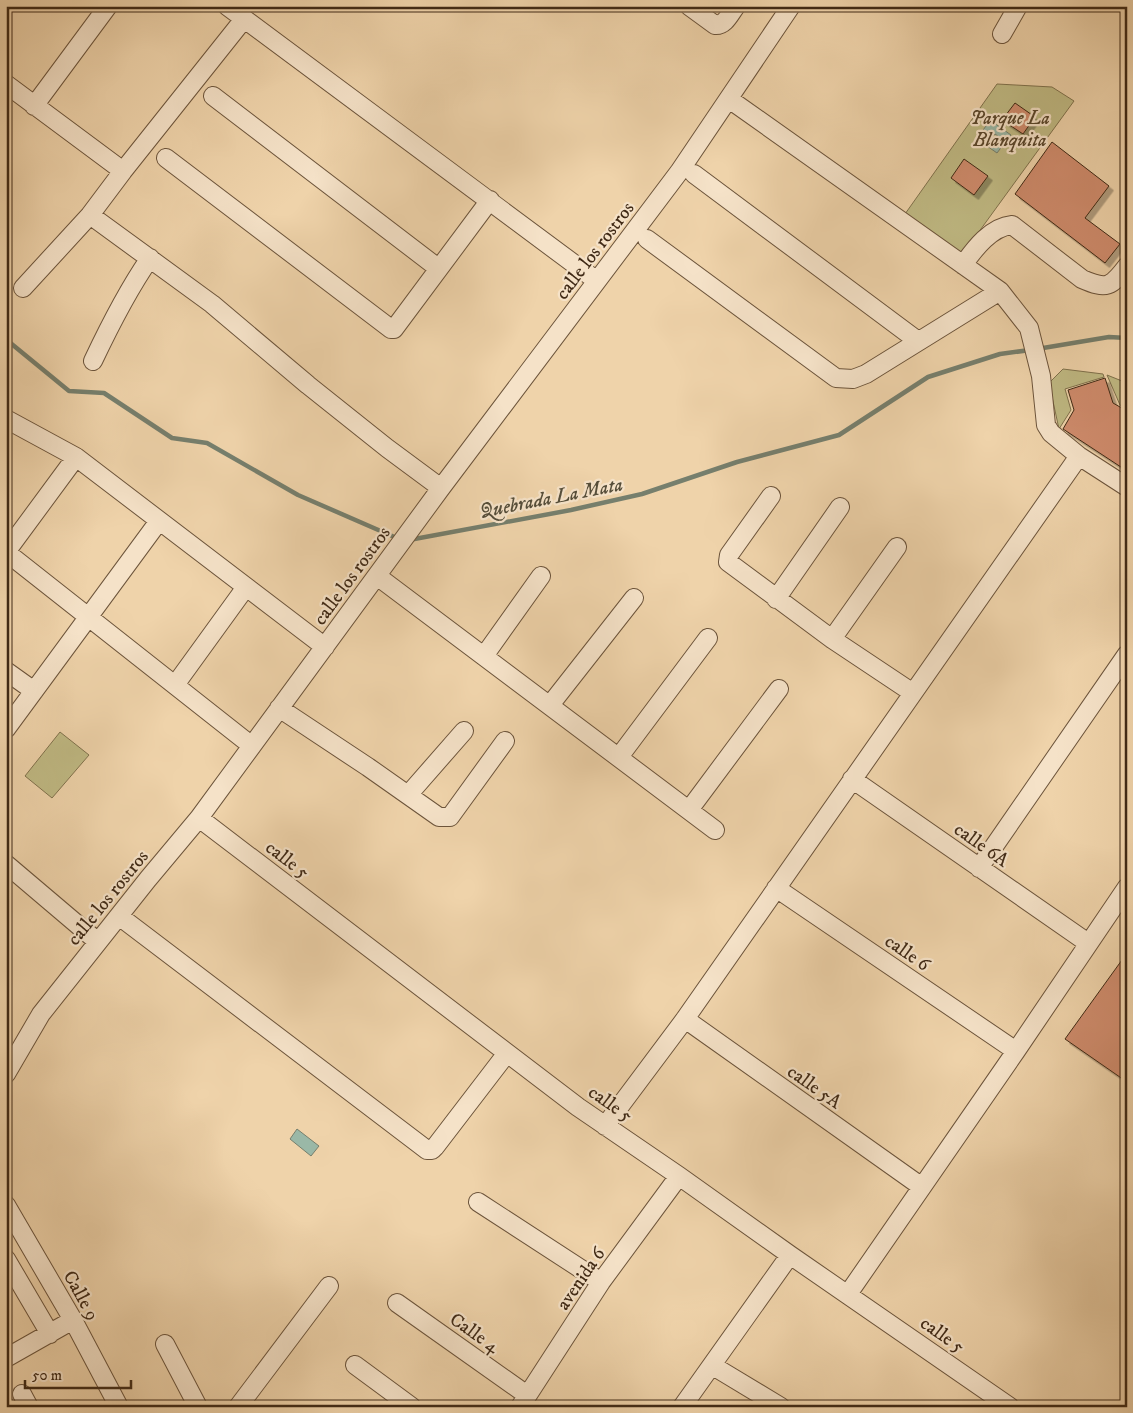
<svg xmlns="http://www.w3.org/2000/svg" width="1133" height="1413" font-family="'IM FELL DW Pica',serif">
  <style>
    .green { fill: #c0ba84; stroke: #80724d }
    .water { fill: #9ab8a7; stroke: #767f6d }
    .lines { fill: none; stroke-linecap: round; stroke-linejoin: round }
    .stream { stroke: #767f6d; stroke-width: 4.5 }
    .building { fill: #cf8c6d; stroke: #402a16; filter: url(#shadow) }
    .minor-casing { stroke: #6c543b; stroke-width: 20 }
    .minor { stroke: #f5e2c8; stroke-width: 18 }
    .labels { text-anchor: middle; stroke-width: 4.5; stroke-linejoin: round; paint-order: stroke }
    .park-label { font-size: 19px; font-style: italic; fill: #5a472c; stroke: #f5e2c8 }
    .street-label { font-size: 19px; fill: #402a16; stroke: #f5e2c8 }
    .water-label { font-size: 20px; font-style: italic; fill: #564e3a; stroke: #f5e2c8 }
  </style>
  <defs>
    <filter id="shadow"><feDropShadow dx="4.5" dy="4.5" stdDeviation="0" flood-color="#0004"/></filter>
  </defs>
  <rect width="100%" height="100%" fill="#efd3aa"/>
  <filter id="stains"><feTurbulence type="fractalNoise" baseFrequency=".004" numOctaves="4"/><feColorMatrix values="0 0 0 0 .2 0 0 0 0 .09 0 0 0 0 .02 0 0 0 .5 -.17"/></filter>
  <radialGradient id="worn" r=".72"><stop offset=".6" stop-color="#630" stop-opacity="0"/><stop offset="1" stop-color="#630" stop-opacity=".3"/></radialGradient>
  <path class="green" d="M997,84L1052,87L1074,101L962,255L905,214Z
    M1063,369L1103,374L1104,377L1065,389L1071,410L1059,429L1049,383Z
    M1107,375L1127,383V409L1120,405Z
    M60,732L89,755L52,798L25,776Z"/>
  <path class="water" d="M990,120L1011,135L1006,142L995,134L992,137L1003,145L997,153L977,139Z
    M297,1129L319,1146L311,1156L290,1139Z"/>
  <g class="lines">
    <path class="stream" d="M6,341H8L69,391L104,393L172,438L207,443L298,495L399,539
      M1037,349L1109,337L1127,338
      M409,540L571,510L642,494L737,462L839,435L928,377L1000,354L1030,350"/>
  </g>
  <path class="building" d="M1015,103L1035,117L1023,134L1002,120Z
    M1052,142L1109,186L1085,218L1120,244L1105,263L1015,194Z
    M964,159L988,176L974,195L951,178Z
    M1105,378L1113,403L1127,411V471L1063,429L1074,410L1068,390Z
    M1127,953V1082L1065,1039Z"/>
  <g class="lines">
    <defs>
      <path id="minor" d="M227,6L597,281
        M689,6L715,25C725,26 730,14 736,6
        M1002,34L1018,6
        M6,84L123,171
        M213,96L438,268
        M729,99L1000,291L1029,328L1041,376L1046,425L1051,433L1079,456L1127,487
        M34,106L108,6
        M166,158L391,329H394L490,200
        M694,174L918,341
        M90,215L212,304L308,385L387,448L441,488
        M647,239L836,378L853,379L866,374L1000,291
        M963,265C975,248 991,227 1012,225L1082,279C1107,290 1111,287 1127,266
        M23,288L90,215L123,171L244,19
        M93,361C110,325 127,291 150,258
        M6,419L76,457L325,647
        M771,496L729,555L728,562L832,639L913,693
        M6,552L252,746
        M6,552L76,457
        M377,576L715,830
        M776,599L840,507
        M832,639L897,547
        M484,656L541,576
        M6,671L34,691
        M175,685L246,587
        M550,705L634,598
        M279,708L368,767L439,817H450L505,741
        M6,729L159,521
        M619,757L708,638
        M852,779L1088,943
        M408,795L464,731
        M689,810L779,689
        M199,818L578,1107L679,1176L790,1255L1010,1407
        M6,864L98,942
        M979,868L1127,654
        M776,888L1016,1051
        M119,916L427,1150H432L435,1147L507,1053
        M685,1019L922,1187
        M6,1074L41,1014L148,879L199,818L441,488L679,172L791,6
        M605,1126L685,1019L1079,456
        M478,1202L601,1282
        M6,1205L73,1320L119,1407
        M6,1259L50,1334
        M848,1294L1016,1051L1127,887
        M397,1303L527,1395
        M165,1344L198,1407
        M6,1358L73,1320
        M355,1365L412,1407
        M713,1366L781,1407
        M22,1394L29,1407
        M238,1407L329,1286
        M520,1407L601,1282L679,1176
        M682,1407L790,1255"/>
    </defs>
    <use href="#minor" class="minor-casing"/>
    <use href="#minor" class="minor"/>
  </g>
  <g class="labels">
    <g class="park-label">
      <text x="1010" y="124">Parque La<tspan x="1010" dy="22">Blanquita</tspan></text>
    </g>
    <g class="street-label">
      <text transform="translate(594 250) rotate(-53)" y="7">calle los rostros</text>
      <text transform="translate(351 575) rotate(-54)" y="7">calle los rostros</text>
      <text transform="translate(982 844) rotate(35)" y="7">calle 6A</text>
      <text transform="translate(288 859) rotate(37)" y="7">calle 5</text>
      <text transform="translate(107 897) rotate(-51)" y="7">calle los rostros</text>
      <text transform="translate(908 952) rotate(34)" y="7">calle 6</text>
      <text transform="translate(815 1086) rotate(35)" y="7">calle 5A</text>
      <text transform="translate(611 1103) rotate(35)" y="7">calle 5</text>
      <text transform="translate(580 1278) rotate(-56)" y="7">avenida 6</text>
      <text transform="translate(82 1295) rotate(61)" y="7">Calle 9</text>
      <text transform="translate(475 1332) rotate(35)" y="7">Calle 4</text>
      <text transform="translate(943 1334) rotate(35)" y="7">calle 5</text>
    </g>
    <g class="water-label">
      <text transform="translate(551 497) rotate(-11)" y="7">Quebrada La Mata</text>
    </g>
  </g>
  <rect width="1133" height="1413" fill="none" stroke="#efd3aa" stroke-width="25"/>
  <rect x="8" y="8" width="1118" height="1398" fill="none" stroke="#402a16" stroke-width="2.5"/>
  <rect x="12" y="12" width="1108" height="1388" fill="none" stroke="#402a16"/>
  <path d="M25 1380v8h106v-8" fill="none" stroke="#402a16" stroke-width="2.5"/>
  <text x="32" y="1380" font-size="15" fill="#402a16" stroke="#f5e2c8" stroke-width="4" paint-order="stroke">50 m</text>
  <rect width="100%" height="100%" filter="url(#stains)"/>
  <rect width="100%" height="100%" fill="url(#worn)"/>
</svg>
